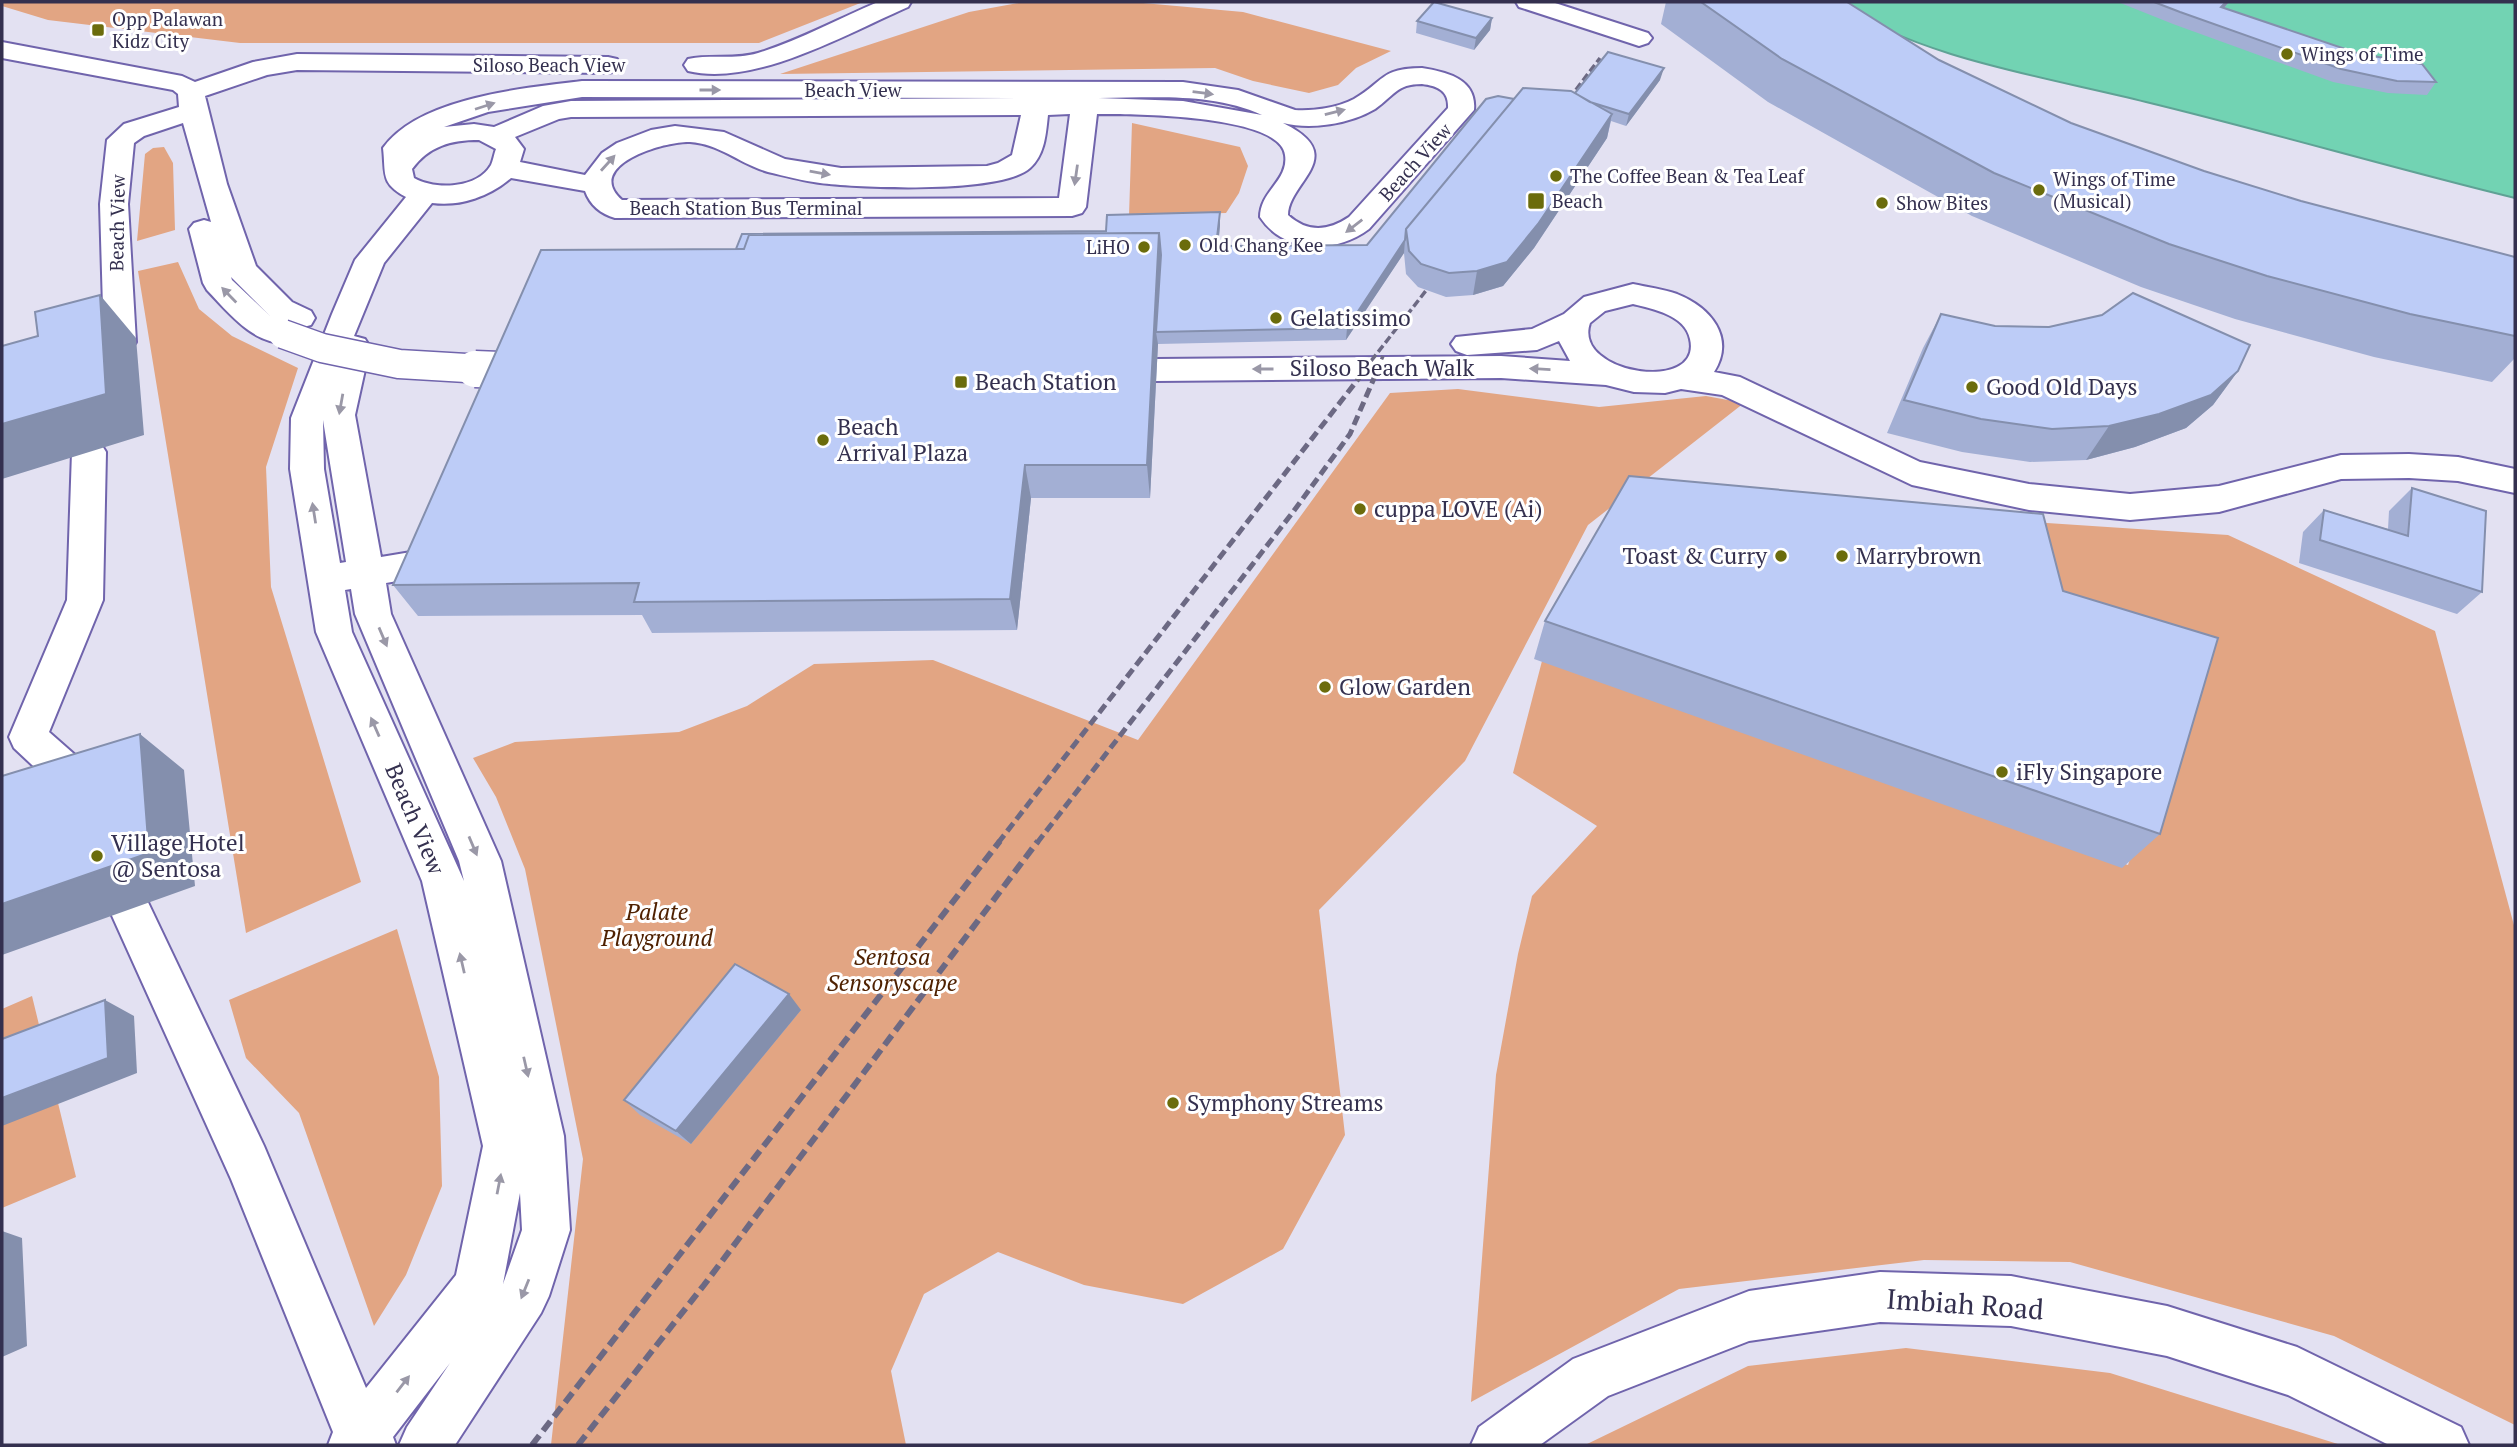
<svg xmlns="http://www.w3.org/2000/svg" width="2517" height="1447" font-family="'PT Serif',serif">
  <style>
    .green { fill: #e2a583 }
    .water { fill: #72d3b3; stroke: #5fa295; stroke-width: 2 }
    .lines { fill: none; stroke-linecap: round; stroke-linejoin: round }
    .minor-casing { stroke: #7064ac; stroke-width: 4 }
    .minor { fill: #fff; fill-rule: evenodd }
    .rail-far2 { stroke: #6c6983; stroke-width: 3.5; stroke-dasharray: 8 3.5; stroke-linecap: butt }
    .rail-far1 { stroke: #6c6983; stroke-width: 5; stroke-dasharray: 10 5; stroke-linecap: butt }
    .rail { stroke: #6c6983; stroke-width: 6; stroke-dasharray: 12 6; stroke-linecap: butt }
    .minor-bridge-far1-casing { stroke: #7064ac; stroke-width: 31; stroke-linecap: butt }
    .minor-bridge-casing { stroke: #7064ac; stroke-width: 39; stroke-linecap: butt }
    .minor-bridge-far1 { stroke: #fff; stroke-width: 28 }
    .minor-bridge { stroke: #fff; stroke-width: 36 }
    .wall { fill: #a3afd4 }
    .shaded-wall { fill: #848fad }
    .building { fill: #bdccf7; stroke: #848fad; stroke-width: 2 }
    .oneway { fill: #9a98a7 }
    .poi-dot { fill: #6b6c0c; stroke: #fff; stroke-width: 2.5 }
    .labels { text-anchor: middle; stroke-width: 6; stroke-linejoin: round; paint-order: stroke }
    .far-poi-label { font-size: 19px; fill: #34304f; stroke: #fff; text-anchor: start }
    .far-street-label { font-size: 19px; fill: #34304f; stroke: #fff }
    .poi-label { font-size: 23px; fill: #34304f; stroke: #fff; text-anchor: start }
    .street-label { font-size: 23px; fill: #34304f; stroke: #fff }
    .park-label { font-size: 23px; font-style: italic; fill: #4f2101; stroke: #fff }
    .near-street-label { font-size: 28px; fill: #34304f; stroke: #fff }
  </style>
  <rect width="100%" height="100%" fill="#e3e1f2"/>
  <path class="green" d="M2,2H863L759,43H240L48,20L2,6Z
    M1024,2H1132L1243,12L1391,51L1356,68L1338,85L1309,93L1253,81L1215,68L780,74L969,12Z
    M1132,123L1240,147L1248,166L1239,193L1226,213L1129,216Z
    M164,147L173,163L175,230L137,241L145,154L153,148Z
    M178,262L199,309L232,336L298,368L266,467L271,587L361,882L246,933L138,271Z
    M1458,389L1599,407L1706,396L1744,403L1588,525L1465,761L1319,910L1345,1135L1283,1249L1183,1304L1084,1285L998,1252L924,1294L891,1371L906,1445H551L583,1159L525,869L496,797L473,758L515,742L679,732L747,706L814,664L933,660L1138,740L1390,393Z
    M2018,521L2228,535L2435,631L2515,929V1425L2334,1336L2070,1262L1924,1260L1679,1289L1471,1402L1496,1075L1518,954L1532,896L1597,826L1513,773L1542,661L2128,865L2193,663L2065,623Z
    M397,929L439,1077L442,1186L406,1275L374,1326L299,1113L246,1058L229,1000Z
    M32,996L76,1177L2,1208V1009Z
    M1906,1348L2110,1373L2341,1445H1585L1748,1366Z"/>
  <path class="water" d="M1835,2H2515V198C2392,168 2270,132 2146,102C2047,77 1921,59 1835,2Z"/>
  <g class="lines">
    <defs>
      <path id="minor" d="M878,2H911L908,7C846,34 755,87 688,71L684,65L688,59C711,54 735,60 758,53C798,41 840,18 878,2Z
        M1516,2H1552L1648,33L1652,38L1648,43L1639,46L1630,43L1519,7Z
        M2,42L182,76L195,82L253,62L297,54L608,57L617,59L621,65L617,71L608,73L297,70L267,75L205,96L227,184L256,266L292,302L311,311L315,318L311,325L300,328L294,327L299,334L294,341C258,351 229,313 207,290L203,283L189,229L194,223L204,220L211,222L183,123L144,136L134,143L128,204L136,342L131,349L120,353L109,349L104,342L100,204L107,140L124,124L179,107L178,94L173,90L2,58ZM231,277L270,316L232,280Z
        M1422,68C1447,72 1477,79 1474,110L1369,229C1336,254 1284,254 1260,217C1260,191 1289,180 1285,155C1280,114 1129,114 1097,114L1086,207L1082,213L1072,216L615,218C601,214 590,205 585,191L511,178C490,196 461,207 432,203L384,263L354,336L365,339L370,347L355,415L381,557L441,547L454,551L459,561L454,571L386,583L391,614L501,861L564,1136L570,1230L549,1296L541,1313L455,1445H399L407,1427L450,1363L393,1437L396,1445H328L333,1432L231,1179L109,909L115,896L130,890L145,896L264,1146L366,1388L456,1275L483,1146L422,881L316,632L290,469L291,418L332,314L355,260L406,197C380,183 386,174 383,148C419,97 525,88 582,81L1183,82L1238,90L1295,110C1314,111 1337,108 1354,99C1384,82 1380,68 1422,68ZM1422,84C1438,86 1449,91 1448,108L1349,217C1328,231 1308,233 1288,215C1288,182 1351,156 1283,123C1311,130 1350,124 1375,109C1394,96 1396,84 1422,84ZM582,97L1024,98L571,101L543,106L494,127L474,124L444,127L488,112ZM1098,98H1099C1153,98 1211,92 1262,115L1183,101ZM1070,114L1059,198L622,200C583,166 663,141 690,142C720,144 740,164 768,172C785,176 803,181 820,183C860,188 1001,194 1030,168C1045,155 1046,133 1048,115ZM1021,115L1012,155L998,163L987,166L841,168L785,159L724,132L675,126L651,130L617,143L602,153L585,175L520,162L524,149L515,137L559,119L571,117ZM479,140L496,149C494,154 493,161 491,165C477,189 435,190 414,178L412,169C429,146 451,140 479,140ZM323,420L346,562L340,563L324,469ZM351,589L355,614L459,861L464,881L352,632L345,590ZM520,1193L522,1230L503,1284Z
        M1633,284C1647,287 1663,289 1677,294C1710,307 1736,337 1714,372L1740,377L1920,462L2029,484L2130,494L2219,486L2341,455L2409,454L2458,457L2515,469V493L2458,481L2409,478L2341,479L2219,512L2130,520L2029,510L1912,485L1722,395L1681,389L1665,393L1634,392L1606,385L1501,378L1156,381L1145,378L1140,370L1145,362L1156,359L1501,356L1570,361L1559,341L1537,350L1467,355L1456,351L1451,344L1456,337L1532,329L1564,314L1584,297ZM1633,304C1653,309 1685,315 1690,339C1703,394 1572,374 1590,323L1605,311Z
        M89,440L101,444L106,452L103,600L49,732L74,754L98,803L92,815L78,820L64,815L46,778L14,748L9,737L67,600L72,452L77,444Z
        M1880,1272L2011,1276L2167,1306L2297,1347L2461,1427L2469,1445H2389L2288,1395L2167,1356L2011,1326L1880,1322L1749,1341L1608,1396L1540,1445H1471L1479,1427L1573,1359L1749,1291Z"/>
    </defs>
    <use href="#minor" class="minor-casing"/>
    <use href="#minor" class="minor"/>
    <path class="rail-far2" d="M1562,108L1600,58
      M1364,370L1439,274
      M1377,370L1383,356"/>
    <path class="rail-far1" d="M998,843L1366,369
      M1037,843L1293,512L1350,434L1378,369"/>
    <path class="rail" d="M532,1445L1000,841
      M578,1445L704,1285L1038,841"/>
    <defs>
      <path id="minor-bridge-far1" d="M283,334L322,348L399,364L500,370"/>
      <path id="minor-bridge" d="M475,369L500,370"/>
    </defs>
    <use href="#minor-bridge-far1" class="minor-bridge-far1-casing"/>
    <use href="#minor-bridge" class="minor-bridge-casing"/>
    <use href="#minor-bridge-far1" class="minor-bridge-far1"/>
    <use href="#minor-bridge" class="minor-bridge"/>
  </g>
  <path class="wall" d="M1666,2H1847L1939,60L2071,123L2204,171L2301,201L2515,257V358L2492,382L2374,357L2235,319L2141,287L1972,216L1768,102L1661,24Z
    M2118,2H2229L2224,8L2436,82L2427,95L2388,93L2333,82L2173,24Z
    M1492,18L1490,30L1474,50L1416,33L1417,21Z
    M1660,80L1626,126L1611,121L1607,138L1534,248L1503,286L1473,295L1446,297L1418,287L1406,274L1404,253L1346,340L1158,344L1150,498H1031L1017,630L652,633L642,615L418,616L393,585L736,249L1106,231L1220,212V225L1218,246L1367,245L1514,99L1575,93Z
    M1941,314L1995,326L2238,371L2213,405L2186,428L2135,447L2086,460L2030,462L1962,452L1887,433L1923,348Z
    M2412,488L2482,592L2457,614L2299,563L2303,532L2324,510L2388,529L2389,511Z
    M1545,621L2160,834L2122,868L1534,659Z
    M801,1010L691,1144L640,1115L624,1100Z"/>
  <path class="shaded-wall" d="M2226,2H2229L2214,19L2221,7Z
    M1492,18L1490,30L1474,50L1476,38Z
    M1664,68L1660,80L1626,126L1629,114Z
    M1612,114L1607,138L1534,248L1503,286L1473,295L1477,271Z
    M1220,212V225L1217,258L1216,246Z
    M1159,233L1161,268L1156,332L1158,344L1150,498L1147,465Z
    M1405,240L1404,253L1346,340L1347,328Z
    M100,295L136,338L144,435L2,479V424Z
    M2238,371L2213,405L2186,428L2135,447L2086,460L2109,426Z
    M1025,465L1031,498L1017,630L1010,599Z
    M140,734L184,770L195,886L2,955V904Z
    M789,994L801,1010L691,1144L676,1131Z
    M105,1000L134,1016L137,1073L2,1126V1098Z
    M2,1231L22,1238L27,1346L2,1357Z"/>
  <path class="building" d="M1434,2L1492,18L1476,38L1417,21Z
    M1701,2H1847L1939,60L2071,123L2204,171L2301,201L2515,257V336L2410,314L2267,276L2169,244L1994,173L1782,59Z
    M2154,2H2226L2221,7L2360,54L2422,64L2436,82L2397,81L2341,69L2180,12Z
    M1608,52L1664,68L1629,114L1590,102L1575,93Z
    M1523,88L1571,91L1612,114L1538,224L1507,262L1477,271L1449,273L1421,264L1409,251L1406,229Z
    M1498,96L1514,99L1406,229L1405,240L1347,328L1156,332L1161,255L1159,233L749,235L744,249H736L742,234L1106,231L1107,215L1220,212L1216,246L1367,245L1486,99Z
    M1159,233L1147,465H1025L1010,599L634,602L639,583L393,585L541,250L744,249L749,235Z
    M2133,293L2250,345L2238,371L2211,395L2159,414L2109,426L2052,429L1981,419L1904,400L1941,314L1995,326L2049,327L2102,315Z
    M100,295L106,394L2,424V346L38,336L35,312Z
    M1629,476L2043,514L2063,591L2218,638L2160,834L1545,621Z
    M2412,488L2486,511L2482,592L2320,540L2324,510L2408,536Z
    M140,734L149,853L2,904V776Z
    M735,964L789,994L676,1131L624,1100Z
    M105,1000L108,1058L2,1098V1039Z"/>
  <defs><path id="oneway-solid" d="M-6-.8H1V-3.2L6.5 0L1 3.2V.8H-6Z" transform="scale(1.75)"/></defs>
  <g class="oneway">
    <use href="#oneway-solid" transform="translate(710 90)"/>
    <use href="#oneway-solid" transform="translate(1203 93) rotate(7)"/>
    <use href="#oneway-solid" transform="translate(485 106) rotate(-18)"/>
    <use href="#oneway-solid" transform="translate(1335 112) rotate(-14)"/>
    <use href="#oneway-solid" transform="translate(608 163) rotate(-48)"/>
    <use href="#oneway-solid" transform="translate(820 173) rotate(10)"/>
    <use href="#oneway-solid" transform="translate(1076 175) rotate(98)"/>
    <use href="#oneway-solid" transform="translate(1354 226) rotate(142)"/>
    <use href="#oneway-solid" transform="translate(229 295) rotate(-134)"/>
    <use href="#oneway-solid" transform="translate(1263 369) rotate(180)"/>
    <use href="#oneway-solid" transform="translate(1540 369) rotate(-177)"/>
    <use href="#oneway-solid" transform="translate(341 404) rotate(100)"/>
    <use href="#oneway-solid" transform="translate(314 513) rotate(-99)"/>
    <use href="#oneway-solid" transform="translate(383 637) rotate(67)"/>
    <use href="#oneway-solid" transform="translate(375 727) rotate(-114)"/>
    <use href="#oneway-solid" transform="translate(473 846) rotate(67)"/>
    <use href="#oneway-solid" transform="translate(462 963) rotate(-103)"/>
    <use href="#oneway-solid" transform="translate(526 1067) rotate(77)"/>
    <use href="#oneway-solid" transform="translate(499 1184) rotate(-79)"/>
    <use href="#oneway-solid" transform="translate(525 1289) rotate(112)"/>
    <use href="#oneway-solid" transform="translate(403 1384) rotate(-52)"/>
  </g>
  <g class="poi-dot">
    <rect x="91" y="23" width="14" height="14" rx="3.5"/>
    <circle cx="2287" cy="54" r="7"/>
    <circle cx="1556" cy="176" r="7"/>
    <circle cx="2039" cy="190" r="7"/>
    <rect x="1527" y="192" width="18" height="18" rx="3.5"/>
    <circle cx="1882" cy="203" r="7"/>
    <circle cx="1185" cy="245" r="7"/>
    <circle cx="1144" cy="247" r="7"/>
    <circle cx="1276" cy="318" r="7"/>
    <rect x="954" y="375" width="14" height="14" rx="3.5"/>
    <circle cx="1972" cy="387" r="7"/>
    <circle cx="823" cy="440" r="7"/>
    <circle cx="1360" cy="509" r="7"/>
    <circle cx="1781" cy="556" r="7"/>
    <circle cx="1842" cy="556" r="7"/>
    <circle cx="1325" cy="687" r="7"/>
    <circle cx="2002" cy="772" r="7"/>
    <circle cx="97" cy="856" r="7"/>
    <circle cx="1173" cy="1103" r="7"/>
  </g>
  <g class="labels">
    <g class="far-poi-label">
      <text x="112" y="26">Opp Palawan<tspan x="112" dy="22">Kidz City</tspan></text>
      <text x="2301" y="61">Wings of Time</text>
      <text x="1570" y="183">The Coffee Bean &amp; Tea Leaf</text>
      <text x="2053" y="186">Wings of Time<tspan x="2053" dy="22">(Musical)</tspan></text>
      <text x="1552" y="208">Beach</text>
      <text x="1896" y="210">Show Bites</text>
      <text x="1199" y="252">Old Chang Kee</text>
      <text x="1130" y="254" text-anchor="end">LiHO</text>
    </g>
    <g class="far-street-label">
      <text x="549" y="72">Siloso Beach View</text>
      <text x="853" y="97">Beach View</text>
      <text transform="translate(1415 162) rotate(-48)" y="7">Beach View</text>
      <text x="746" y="215">Beach Station Bus Terminal</text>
      <text transform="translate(117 223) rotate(-89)" y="7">Beach View</text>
    </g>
    <g class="poi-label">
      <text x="1290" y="326">Gelatissimo</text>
      <text x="975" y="390">Beach Station</text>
      <text x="1986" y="395">Good Old Days</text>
      <text x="837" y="435">Beach<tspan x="837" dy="26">Arrival Plaza</tspan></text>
      <text x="1374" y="517">cuppa LOVE (Ai)</text>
      <text x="1767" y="564" text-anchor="end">Toast &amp; Curry</text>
      <text x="1856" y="564">Marrybrown</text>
      <text x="1339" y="695">Glow Garden</text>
      <text x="2016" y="780">iFly Singapore</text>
      <text x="111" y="851">Village Hotel<tspan x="111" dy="26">@ Sentosa</tspan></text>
      <text x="1187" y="1111">Symphony Streams</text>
    </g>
    <g class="street-label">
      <text x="1382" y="376">Siloso Beach Walk</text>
      <text transform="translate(415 819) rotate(67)" y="8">Beach View</text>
    </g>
    <g class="park-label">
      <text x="657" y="920">Palate<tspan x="657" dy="26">Playground</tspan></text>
      <text x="892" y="965">Sentosa<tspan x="892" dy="26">Sensoryscape</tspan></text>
    </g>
    <g class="near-street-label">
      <text transform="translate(1965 1304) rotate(4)" y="10">Imbiah Road</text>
    </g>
  </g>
  <rect width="2517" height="1447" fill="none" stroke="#34304f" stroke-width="7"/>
</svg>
